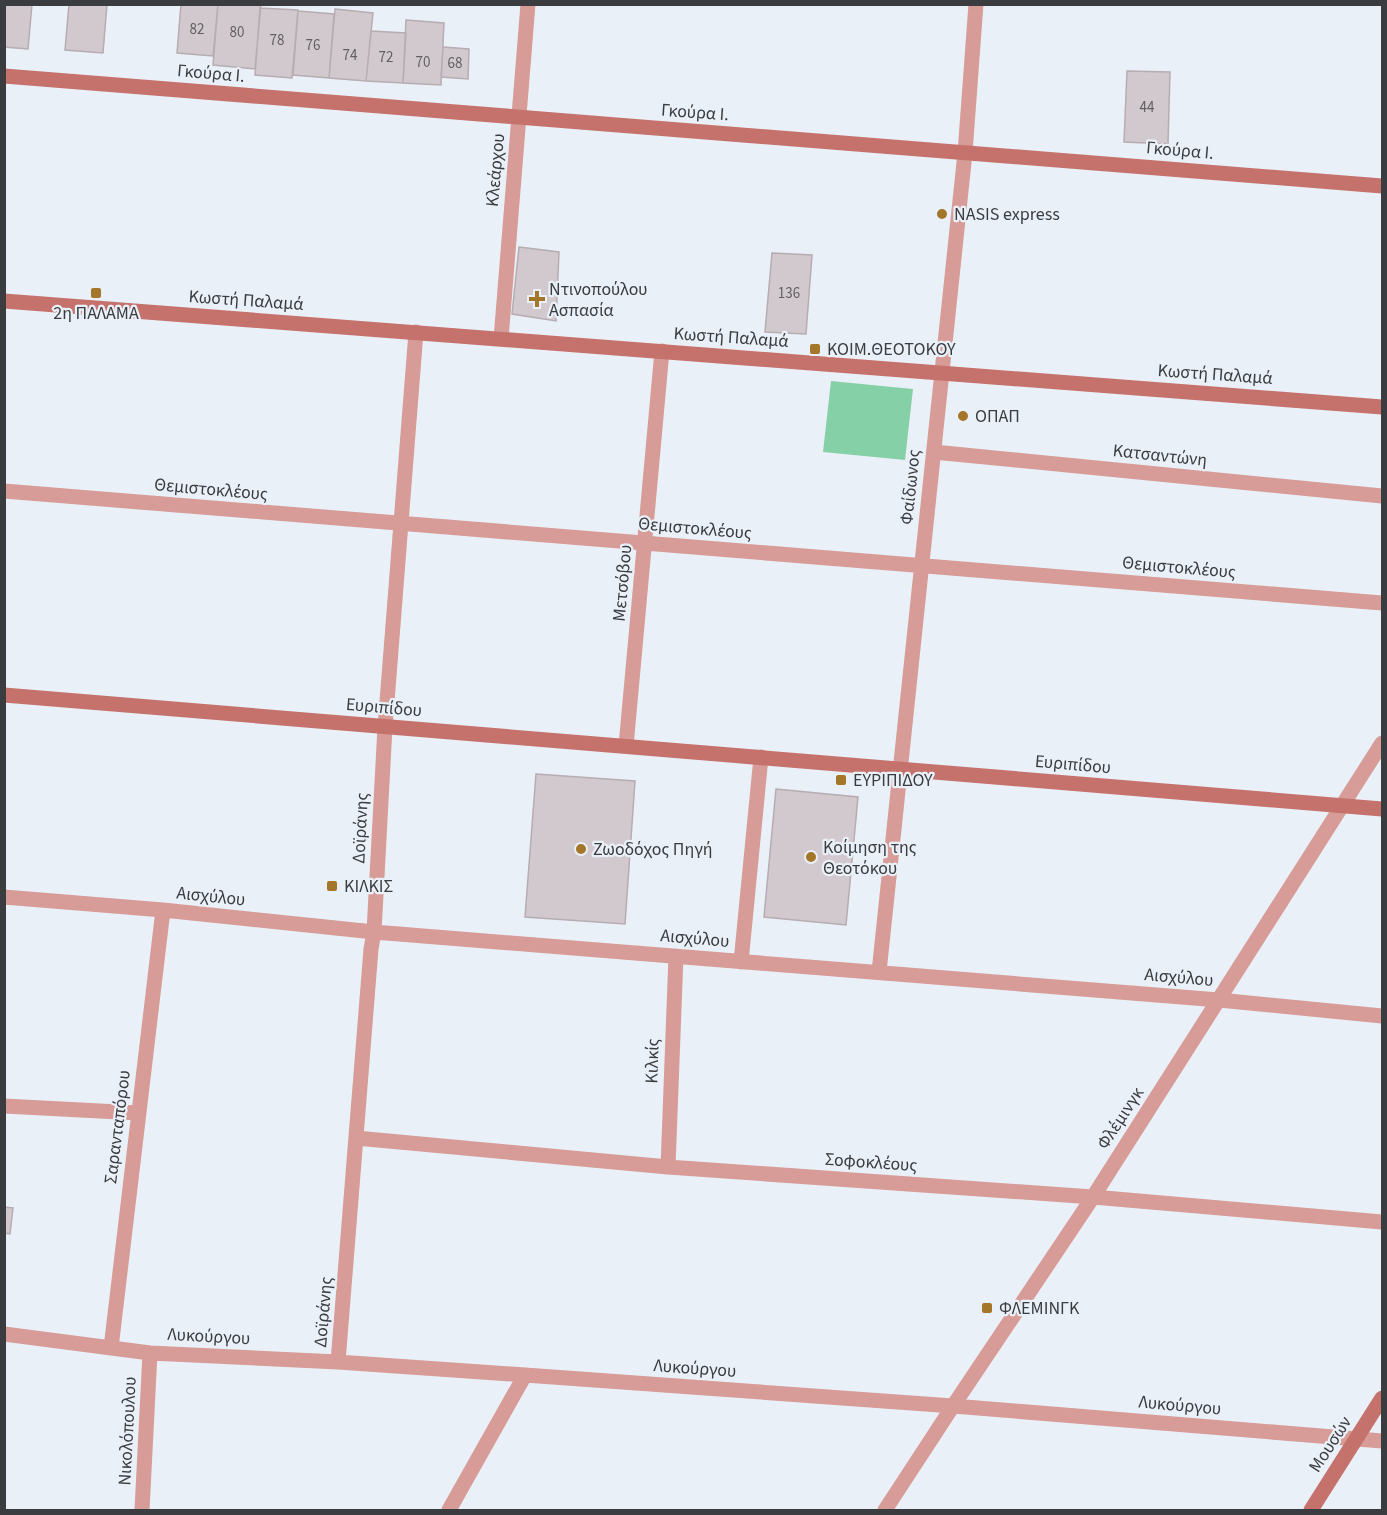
<svg xmlns="http://www.w3.org/2000/svg" width="1387" height="1515" font-family="'Source Sans 3',sans-serif">
  <style>
    .green { fill: #86d0a7 }
    .building { fill: #d2c9ce; stroke: #b6acb1; stroke-width: 1.5 }
    .lines { fill: none; stroke-linecap: round; stroke-linejoin: round }
    .street { stroke: #d79c97; stroke-width: 15 }
    .secondary { stroke: #c6726c; stroke-width: 15 }
    .poi-dot { fill: #a47629; stroke: #eaf0f8; stroke-width: 2 }
    .labels { text-anchor: middle; stroke-width: 4.5; stroke-linejoin: round; paint-order: stroke }
    .number-label { font-size: 15px; fill: #605f63 }
    .street-label { font-size: 18px; fill: #3a3c3f; stroke: #eaf0f8 }
    .poi-label { font-size: 18px; fill: #3a3c3f; stroke: #eaf0f8; text-anchor: start }
  </style>
  <rect width="100%" height="100%" fill="#eaf0f8"/>
  <path class="green" d="M831,381L913,389L905,460L823,452Z"/>
  <path class="building" d="M4,4H32L28,49L4,47Z
    M69,4H107L103,53L65,50Z
    M181,4H218L213,56L177,53Z
    M218,4H261L255,69L213,65Z
    M260,8L298,10L292,78L255,75Z
    M335,9L373,13L366,81L329,78Z
    M298,11L334,14L329,78L293,75Z
    M406,20L444,23L441,85L403,83Z
    M371,31L406,33L403,83L366,81Z
    M443,47L469,49L468,79L441,77Z
    M1127,71L1170,72L1168,144L1124,142Z
    M519,247L559,252L556,321L512,314Z
    M772,253L812,255L806,334L765,332Z
    M536,774L635,781L625,924L525,917Z
    M776,789L858,797L846,925L764,917Z
    M4,1207L13,1208L10,1234L4,1233Z"/>
  <g class="lines">
    <path class="street" d="M501,339L528,4
      M934,452L1382,496
      M4,491L1382,603
      M626,746L662,351
      M4,897L163,910L374,932L1219,1000L1382,1016
      M741,962L761,757
      M879,972L965,153L976,4
      M4,1106L138,1113
      M356,1138L668,1167L1093,1197L1382,1222
      M668,1167L676,956
      M4,1334L150,1353L338,1362L525,1375L953,1406L1382,1441
      M111,1348L163,910
      M338,1362L371,949L374,932L385,727L416,332
      M142,1510L150,1353
      M449,1510L525,1375
      M885,1510L953,1406L1093,1197L1382,743"/>
    <path class="secondary" d="M4,76L1382,186
      M4,301L1382,407
      M4,695L1382,809
      M1311,1510L1382,1398"/>
  </g>
  <g class="poi-dot">
    <circle cx="942" cy="214" r="6"/>
    <rect x="90" y="287" width="12" height="12" rx="3"/>
    <path d="M534 290h6v6h6v6h-6v6h-6v-6h-6v-6h6z"/>
    <rect x="809" y="343" width="12" height="12" rx="3"/>
    <circle cx="963" cy="416" r="6"/>
    <rect x="835" y="774" width="12" height="12" rx="3"/>
    <circle cx="581" cy="849" r="6"/>
    <circle cx="811" cy="857" r="6"/>
    <rect x="326" y="880" width="12" height="12" rx="3"/>
    <rect x="981" y="1302" width="12" height="12" rx="3"/>
  </g>
  <g class="labels">
    <g class="number-label">
      <text x="197" y="34">82</text>
      <text x="237" y="37">80</text>
      <text x="277" y="45">78</text>
      <text x="313" y="50">76</text>
      <text x="350" y="60">74</text>
      <text x="386" y="62">72</text>
      <text x="423" y="67">70</text>
      <text x="455" y="68">68</text>
      <text x="1147" y="112">44</text>
      <text x="789" y="298">136</text>
    </g>
    <g class="street-label">
      <text transform="translate(211 73) rotate(5)" y="6">Γκούρα Ι.</text>
      <text transform="translate(695 112) rotate(4)" y="6">Γκούρα Ι.</text>
      <text transform="translate(1180 150) rotate(5)" y="6">Γκούρα Ι.</text>
      <text transform="translate(495 170) rotate(-85)" y="6">Κλεάρχου</text>
      <text transform="translate(246 300) rotate(4)" y="6">Κωστή Παλαμά</text>
      <text transform="translate(731 337) rotate(4)" y="6">Κωστή Παλαμά</text>
      <text transform="translate(1215 374) rotate(4)" y="6">Κωστή Παλαμά</text>
      <text transform="translate(1160 455) rotate(6)" y="6">Κατσαντώνη</text>
      <text transform="translate(910 487) rotate(-84)" y="6">Φαίδωνος</text>
      <text transform="translate(211 489) rotate(5)" y="6">Θεμιστοκλέους</text>
      <text transform="translate(695 528) rotate(5)" y="6">Θεμιστοκλέους</text>
      <text transform="translate(1179 567) rotate(5)" y="6">Θεμιστοκλέους</text>
      <text transform="translate(622 583) rotate(-85)" y="6">Μετσόβου</text>
      <text transform="translate(384 707) rotate(5)" y="6">Ευριπίδου</text>
      <text transform="translate(1073 764) rotate(5)" y="6">Ευριπίδου</text>
      <text transform="translate(360 828) rotate(-87)" y="6">Δοϊράνης</text>
      <text transform="translate(211 896) rotate(6)" y="6">Αισχύλου</text>
      <text transform="translate(695 938) rotate(5)" y="6">Αισχύλου</text>
      <text transform="translate(1179 977) rotate(5)" y="6">Αισχύλου</text>
      <text transform="translate(652 1061) rotate(-88)" y="6">Κιλκίς</text>
      <text transform="translate(1120 1118) rotate(-57)" y="6">Φλέμινγκ</text>
      <text transform="translate(117 1127) rotate(-83)" y="6">Σαρανταπόρου</text>
      <text transform="translate(871 1162) rotate(4)" y="6">Σοφοκλέους</text>
      <text transform="translate(323 1312) rotate(-85)" y="6">Δοϊράνης</text>
      <text transform="translate(209 1336) rotate(3)" y="6">Λυκούργου</text>
      <text transform="translate(695 1368) rotate(4)" y="6">Λυκούργου</text>
      <text transform="translate(1180 1405) rotate(5)" y="6">Λυκούργου</text>
      <text transform="translate(127 1431) rotate(-87)" y="6">Νικολόπουλου</text>
      <text transform="translate(1330 1444) rotate(-57)" y="6">Μουσών</text>
    </g>
    <g class="poi-label">
      <text x="954" y="220">NASIS express</text>
      <text x="549" y="295">Ντινοπούλου<tspan x="549" dy="21">Ασπασία</tspan></text>
      <text x="96" y="319" text-anchor="middle">2η ΠΑΛΑΜΑ</text>
      <text x="827" y="355">ΚΟΙΜ.ΘΕΟΤΟΚΟΥ</text>
      <text x="975" y="422">ΟΠΑΠ</text>
      <text x="853" y="786">ΕΥΡΙΠΙΔΟΥ</text>
      <text x="823" y="853">Κοίμηση της<tspan x="823" dy="21">Θεοτόκου</tspan></text>
      <text x="593" y="855">Ζωοδόχος Πηγή</text>
      <text x="344" y="892">ΚΙΛΚΙΣ</text>
      <text x="999" y="1314">ΦΛΕΜΙΝΓΚ</text>
    </g>
  </g>
  <rect width="1387" height="1515" fill="none" stroke="#3a3c3f" stroke-width="12"/>
</svg>
